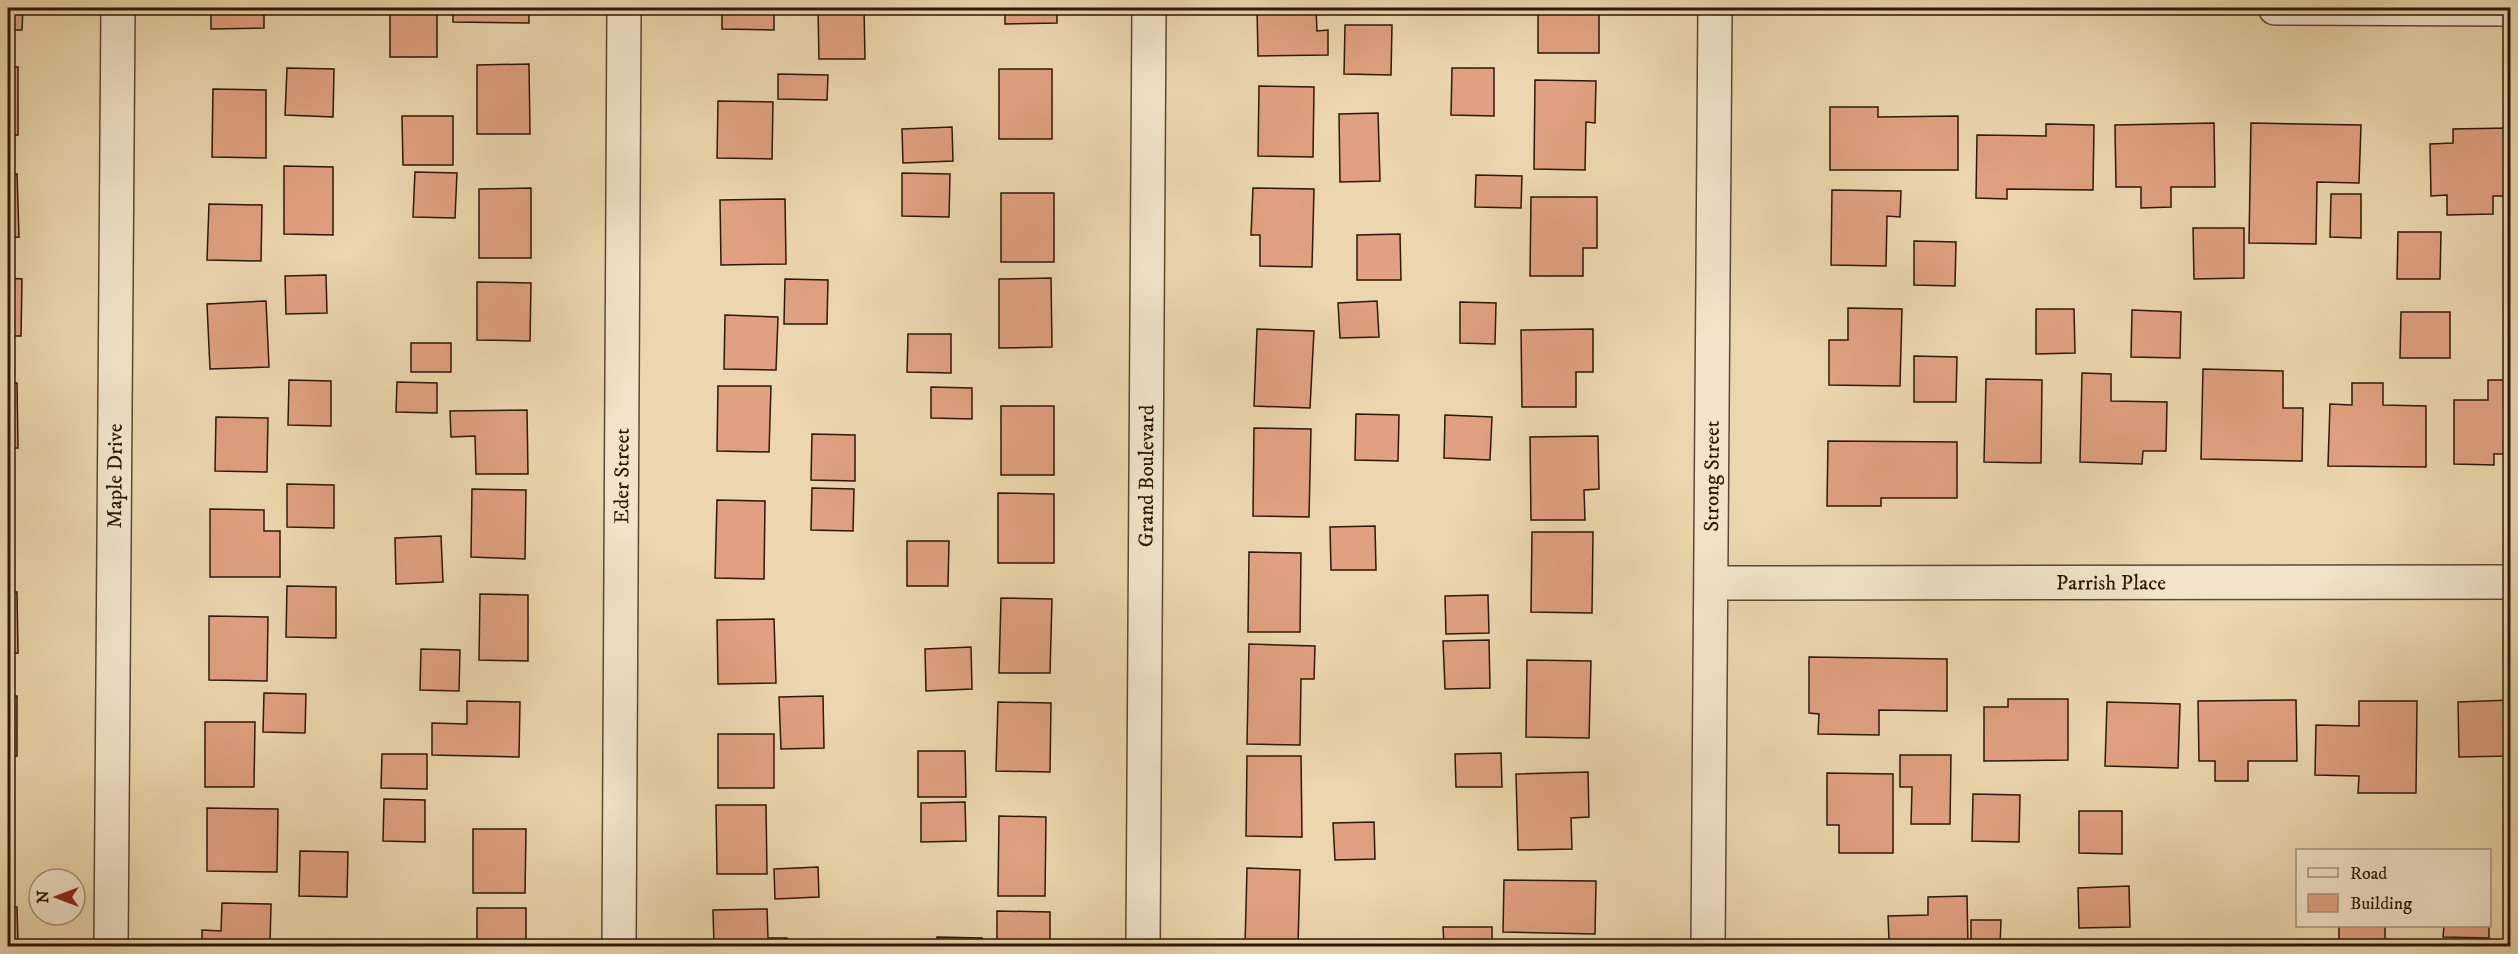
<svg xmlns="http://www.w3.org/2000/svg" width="2518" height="954" font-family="'IM FELL DW Pica',serif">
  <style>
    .building { fill: #e0a081; stroke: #2e1808; stroke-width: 1.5 }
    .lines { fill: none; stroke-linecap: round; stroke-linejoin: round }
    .minor-casing { stroke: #5d4831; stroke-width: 36 }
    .minor { stroke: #f2e4ca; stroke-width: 33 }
    .labels { text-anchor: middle; stroke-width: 4.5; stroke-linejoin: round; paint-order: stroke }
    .street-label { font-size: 21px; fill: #2e1808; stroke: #f2e4ca }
  </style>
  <rect width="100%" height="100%" fill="#ebd6ad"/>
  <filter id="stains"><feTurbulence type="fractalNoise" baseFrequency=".00333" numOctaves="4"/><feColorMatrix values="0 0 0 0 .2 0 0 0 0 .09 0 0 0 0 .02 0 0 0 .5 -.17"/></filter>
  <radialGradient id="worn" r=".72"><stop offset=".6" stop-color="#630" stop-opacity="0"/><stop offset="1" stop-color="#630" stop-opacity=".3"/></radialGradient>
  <path class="building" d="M8,8H23L22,30H8Z
    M211,8H264V28L211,29Z
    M453,8H529V23L453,22Z
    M722,8H774V30L722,29Z
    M818,8H864L865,59H819Z
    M1005,8H1057V23L1005,24Z
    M1257,8H1316L1317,31L1328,30V55L1258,56Z
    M1538,8H1599V53H1538Z
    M390,10L437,11V57H390Z
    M1345,25H1392L1391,75L1344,74Z
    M529,64L530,134H477V65Z
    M8,67H18V135H8Z
    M287,68L334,69L333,117L285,115Z
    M1452,68H1494V116L1451,115Z
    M999,69H1052V139H999Z
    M778,74L828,75L827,100L778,99Z
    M1535,80L1596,81L1595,123L1586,122L1585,170L1534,169Z
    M1259,86L1314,87L1313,157L1258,156Z
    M213,89L266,90V158L212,157Z
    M718,101L773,102L772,159L717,158Z
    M1830,107H1878V117L1958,116V170H1830Z
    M1378,113L1380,181L1340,182L1339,114Z
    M402,116H453V165H403Z
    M2214,123L2215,187H2171V207L2141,208V187H2116L2115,125Z
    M2251,123L2361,125L2359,183L2317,182L2316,244L2249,243Z
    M2046,124L2094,125L2093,190L2007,189V199L1976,198L1977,135L2046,136Z
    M952,127L953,161L903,163L902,129Z
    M2510,128V196H2493V214L2447,215V195L2431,196L2430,144L2453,143V129Z
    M284,166L333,167V235L284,234Z
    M415,172L457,173L455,218L413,217Z
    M902,173L950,174L949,217L902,216Z
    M8,174H17L19,237L8,238Z
    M1476,175L1522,176L1521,208L1475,207Z
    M531,188V258H479V189Z
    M1253,188L1314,189L1312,267L1260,266V235H1251Z
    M1832,190L1901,191L1900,217L1887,216L1886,266L1831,265Z
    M1001,193H1054V262H1001Z
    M2331,194H2361V238L2330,237Z
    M1531,197H1597V248H1583V276H1530Z
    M785,199L786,264L721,265L720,200Z
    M209,204L262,205L261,261L207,260Z
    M2193,228H2244V278L2194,279Z
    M2398,232H2441L2440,279H2397Z
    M1400,234L1401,280H1357V235Z
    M1914,241L1956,242L1955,286L1914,285Z
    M326,275L327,313L286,314L285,276Z
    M8,278L22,279L21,336H8Z
    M1051,278L1052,347L999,348V279Z
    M785,279L828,280L827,324H784Z
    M477,282L531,283L530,341L477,340Z
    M266,301L269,367L210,369L207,304Z
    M1377,301L1379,337L1340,338L1338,303Z
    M1460,302L1496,303L1495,344L1460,343Z
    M1848,308L1902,309L1900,386L1829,385V340H1848Z
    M2036,309H2074L2075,353L2036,354Z
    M2132,310L2181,312L2180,358L2131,357Z
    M2401,312H2450V358H2400Z
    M725,315L778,317L776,370L724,369Z
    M1257,329L1314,331L1310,408L1254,406Z
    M1593,329V372H1576V407H1522L1521,330Z
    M908,334H951V373L907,372Z
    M411,343H451V372H411Z
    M1914,356L1957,357L1956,402H1914Z
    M2203,369L2283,371V408H2303L2302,461L2201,459Z
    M2082,373L2111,374V401L2167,402L2166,451H2143L2142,464L2080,462Z
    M1986,379L2042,380L2041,463L1984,462Z
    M289,380L331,381V426L288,425Z
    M2488,380H2510V454H2494V465L2454,464V400H2488Z
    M397,382L437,383V413L396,412Z
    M8,383H17L18,448H8Z
    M2352,383H2383V405L2426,406V467L2328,466L2330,404L2352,405Z
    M718,386H771L769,452L717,451Z
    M931,387L972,388V419L931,418Z
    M1001,406H1054V475H1001Z
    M527,410L528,474H476L475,436L451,437L450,411Z
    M1356,414L1399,415L1398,461L1355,460Z
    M1445,415L1492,417L1490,460L1444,458Z
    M216,417L268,418L267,472L215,471Z
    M1254,428L1311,429L1309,517L1253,516Z
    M812,434L855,435V481L811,480Z
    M1598,436L1599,489L1584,490L1585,520H1531L1530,437Z
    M1828,441L1957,442V498H1881V506H1827Z
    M287,484L334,485V528L287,527Z
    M8,488H13L12,542H8Z
    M812,488L854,489L853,531L811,530Z
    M472,489L526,490L525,559L471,557Z
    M998,493L1054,494V563H998Z
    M717,500L765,501L764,579L715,578Z
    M210,509L264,510V531H280V577H210Z
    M1375,526L1376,570H1331L1330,527Z
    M1532,532H1593L1592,613L1531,612Z
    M441,536L443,582L396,584L395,538Z
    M907,541H949L948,586H907Z
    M1249,552L1301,553L1300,632H1248Z
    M287,586L336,587V638L286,637Z
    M8,592H17L18,653L8,654Z
    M480,594L528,595V661L479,660Z
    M1488,595L1489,633L1446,634L1445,596Z
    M1001,598L1052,599L1050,673H999Z
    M209,616L268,617L267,681L209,680Z
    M774,619L776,683L718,684L717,620Z
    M1489,640L1490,688L1445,689L1443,641Z
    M1249,644L1315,646L1314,679H1301L1300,745L1247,744Z
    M971,647L972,689L926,691L925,649Z
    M421,649L460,650L459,691L420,690Z
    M1809,657L1947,659V711L1879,710V735L1818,734L1819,714L1809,713Z
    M1527,660L1591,661L1589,738L1526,737Z
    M264,693L306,694L305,733L263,732Z
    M8,696H17V756H8Z
    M823,696L824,748L781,749L779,697Z
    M2008,699H2068V760L1984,761V707H2008Z
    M2296,700L2297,761H2248V781H2215V761H2199L2198,701Z
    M2510,700V756L2459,757L2458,702Z
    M467,701L520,702L519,757L432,755V723L467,724Z
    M2359,701H2417L2416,793H2358L2359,776L2315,775L2316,725L2359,726Z
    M998,702L1051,703L1050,772L996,771Z
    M2107,702L2180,704L2178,768L2105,766Z
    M205,722H255L254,787H205Z
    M718,734H774V788H718Z
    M918,751H965L966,797H918Z
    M1501,753L1502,787H1456L1455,754Z
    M382,754H427V789L381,788Z
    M1900,755H1951L1950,824H1911L1912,787H1900Z
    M1247,756H1301L1302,837L1246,836Z
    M1588,772L1589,817L1571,818L1572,849L1518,850L1516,774Z
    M1827,773L1893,774V853H1839V825H1827Z
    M1973,794L2020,795L2019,842L1972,841Z
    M8,799H13L14,868H8Z
    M384,799L425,800V842L383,841Z
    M965,802L966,841L921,842V803Z
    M716,805H766L767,874H717Z
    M207,808L278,809L277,872L207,871Z
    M2079,811H2122V854L2079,853Z
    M999,816L1046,817L1045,896H998Z
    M1374,822L1375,859L1335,860L1333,823Z
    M473,829H526L525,893H473Z
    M300,851L348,852L347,897L299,896Z
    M818,867L819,897L775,899L774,869Z
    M1247,868L1300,870L1298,946H1245Z
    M1504,880L1596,881L1595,934L1503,932Z
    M2129,886L2130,927L2079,928L2078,888Z
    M1967,896L1968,946H1867V941L1889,940L1888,916L1928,915V897Z
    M222,903L271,904L270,946H202V930L221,931Z
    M8,907H17L18,946H8Z
    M477,908H526V946H477Z
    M767,909L768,938H787V946H714L713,910Z
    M997,911L1050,912V946H997Z
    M1971,920H2001L2000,946H1971Z
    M2339,926H2385V942H2339Z
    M2444,926H2489V938L2443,937Z
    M1443,927H1492V946H1444Z
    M937,937L982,938L981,946H937Z"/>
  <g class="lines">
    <defs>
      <g id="minor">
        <path d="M2275,8L2510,9"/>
        <path id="s1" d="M1712,583L2510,582"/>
        <path id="s2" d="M111,946L118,8"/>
        <path id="s3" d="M619,946L624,8"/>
        <path id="s4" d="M1143,946L1149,8"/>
        <path id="s5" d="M1708,946L1715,8"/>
      </g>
    </defs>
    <use href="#minor" class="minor-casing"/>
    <use href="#minor" class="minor"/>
  </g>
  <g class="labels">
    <g class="street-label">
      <text dy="7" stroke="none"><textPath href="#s2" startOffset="470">Maple Drive</textPath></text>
      <text dy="7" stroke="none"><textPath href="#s3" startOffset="470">Eder Street</textPath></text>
      <text dy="7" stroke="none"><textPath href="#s4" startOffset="470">Grand Boulevard</textPath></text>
      <text dy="7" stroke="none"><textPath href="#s5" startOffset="470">Strong Street</textPath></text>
      <text dy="7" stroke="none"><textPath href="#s1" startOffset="399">Parrish Place</textPath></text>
    </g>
  </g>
  <rect width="2518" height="954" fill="none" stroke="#ebd6ad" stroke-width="30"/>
  <rect x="9" y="9" width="2500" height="936" fill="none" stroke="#2e1808" stroke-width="3"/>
  <rect x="15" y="15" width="2488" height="924" fill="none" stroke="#2e1808" stroke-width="1.5"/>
  <rect x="2296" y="849" width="195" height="78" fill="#f2e4ca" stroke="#a4927c" stroke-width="1.5"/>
  <rect x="2308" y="868" width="30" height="9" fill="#f2e4ca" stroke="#a4927c" stroke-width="1.5"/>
  <text x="2350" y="879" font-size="18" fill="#2e1808">Road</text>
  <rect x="2308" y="894" width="30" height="18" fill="#e0a081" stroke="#a4927c" stroke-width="1.5"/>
  <text x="2350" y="909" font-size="18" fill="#2e1808">Building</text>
  <g transform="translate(57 897) rotate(270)"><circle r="28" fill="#f2e4ca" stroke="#a4927c" stroke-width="1.5"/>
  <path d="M0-4.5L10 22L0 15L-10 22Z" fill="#8f2418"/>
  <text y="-9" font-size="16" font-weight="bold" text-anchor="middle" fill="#2e1808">N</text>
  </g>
  <rect width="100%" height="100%" filter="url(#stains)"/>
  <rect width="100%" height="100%" fill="url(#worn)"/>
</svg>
